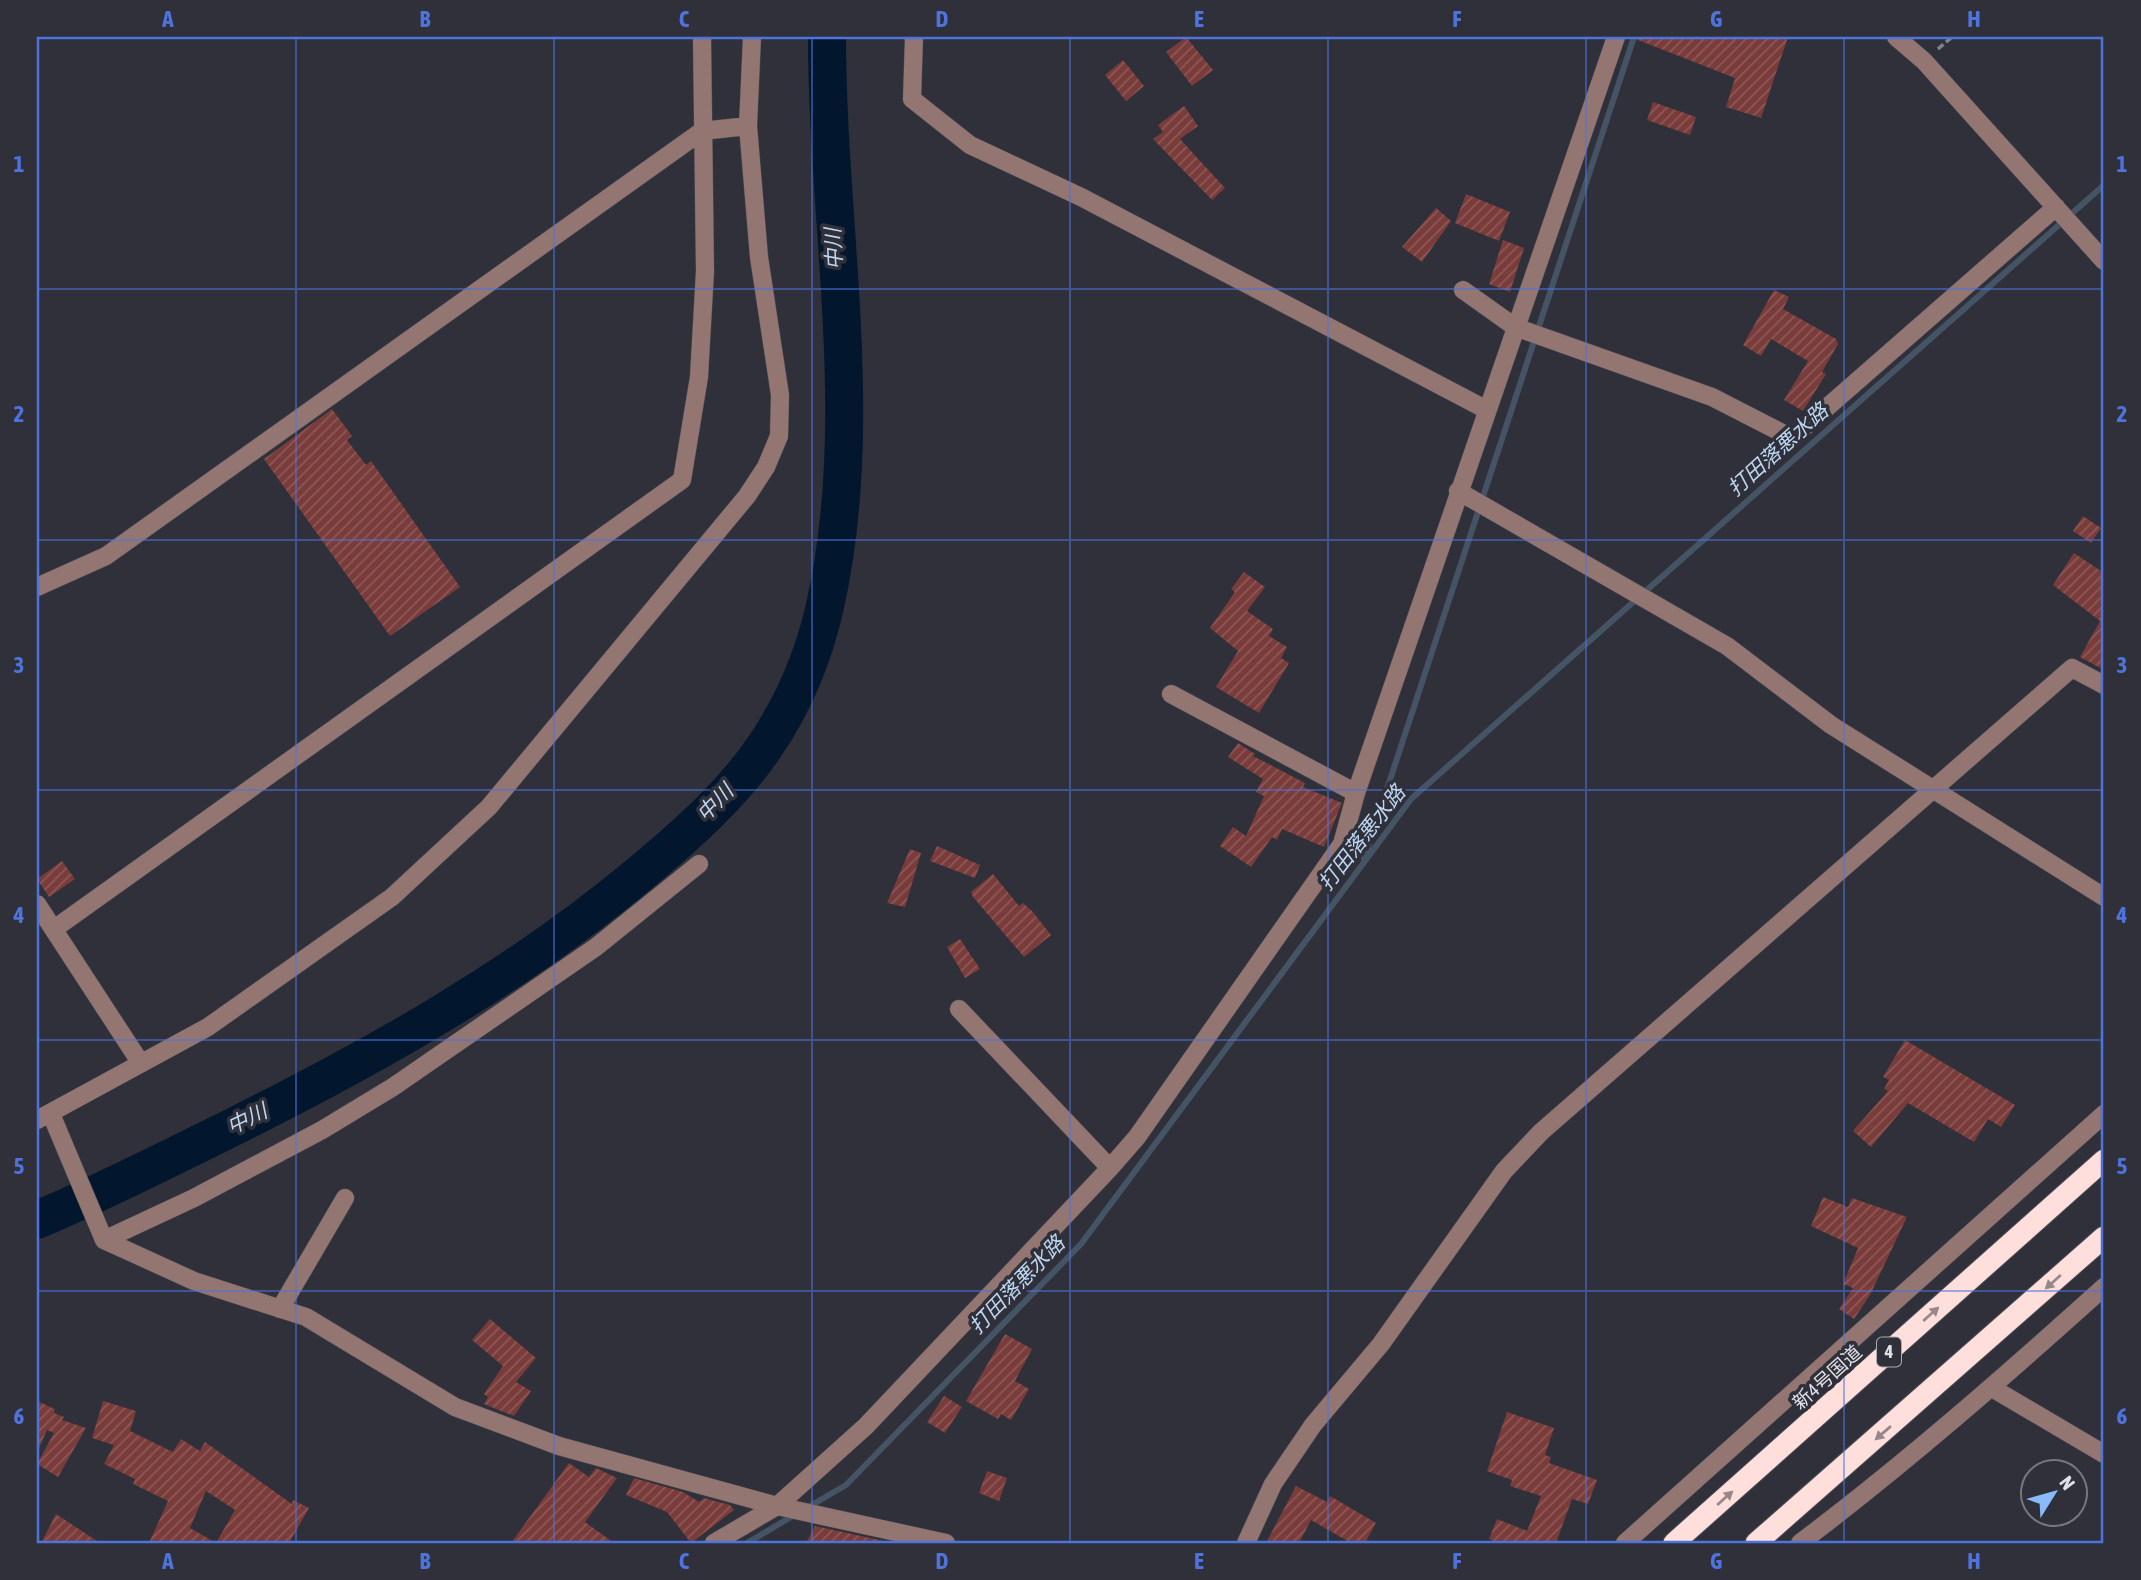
<svg xmlns="http://www.w3.org/2000/svg" width="2141" height="1580" font-family="'Asap Condensed','Noto Sans JP',sans-serif">
  <style>
    .lines { fill: none; stroke-linecap: round; stroke-linejoin: round }
    .stream { stroke: #455465; stroke-width: 6 }
    .river { stroke: #02172d; stroke-width: 38 }
    .building { fill: url(#building-hatch); fill-rule: evenodd }
    .minor-casing { stroke: #4b4c55; stroke-width: 19 }
    .highway-casing { stroke: #4b4c55; stroke-width: 23 }
    .path { stroke: #81828a; stroke-width: 3.5; stroke-dasharray: 7 3.5; stroke-linecap: butt }
    .minor { stroke: #937572; stroke-width: 18 }
    .highway { stroke: #fedfdc; stroke-width: 21 }
    .oneway { fill: #96888a }
    .grid { fill: none; stroke: #4e73dc; stroke-width: 2; stroke-opacity: 0.55 }
    .labels { text-anchor: middle; stroke-width: 7; stroke-linejoin: round; paint-order: stroke }
    .shield { fill: #2f3039; stroke: #abacb3; stroke-width: 2 }
    .shield-label { font-size: 18px; font-weight: bold; fill: #e0e1e7 }
    .street-label { font-size: 19px; fill: #e0e1e7; stroke: #2f3039 }
    .water-label { font-size: 21px; font-style: italic; fill: #bdd6f1; stroke: #2f3039 }
    .neatline { fill: none; stroke: #4e73dc; stroke-width: 2.5 }
    .grid-label { font-size: 23px; text-anchor: middle; font-weight: bold; fill: #4e73dc }
  </style>
  <defs>
    <pattern id="building-hatch" width="6" height="6" patternUnits="userSpaceOnUse" patternTransform="scale(1.75)"><rect width="6" height="6" fill="#793c3a"/><path d="M-1 1l2-2M0 6l6-6M5 7l2-2" fill="none" stroke="#8c5856"/></pattern>
  </defs>
  <rect width="100%" height="100%" fill="#2f3039"/>
  <g class="lines">
    <path class="stream" d="M1364,859L1634,37
      M805,1509L846,1485L1081,1244L1411,799L2104,185
      M747,1543L796,1514"/>
    <path class="river" d="M37,1220C104,1192 168,1159 233,1127C377,1055 518,976 642,872C685,836 733,794 765,746C793,705 814,655 825,606C867,420 827,225 827,37"/>
  </g>
  <path class="building" d="M1186,37L1213,70L1192,86L1166,52Z
    M1638,37H1788L1761,118L1726,107L1735,78L1638,40Z
    M1123,60L1144,86L1126,101L1105,75Z
    M1653,102L1696,117L1690,135L1647,120Z
    M1184,106L1198,126L1180,139L1225,188L1212,200L1153,139L1163,132L1158,125Z
    M1466,194L1510,212L1499,241L1455,223Z
    M1436,208L1451,221L1422,262L1402,247Z
    M1503,240L1524,248L1510,292L1489,284Z
    M1774,290L1789,297L1783,309L1836,339L1838,344L1822,372L1826,374L1803,411L1784,400L1808,361L1771,339L1761,356L1743,345Z
    M332,409L352,436L347,440L366,465L371,461L460,587L390,636L264,459Z
    M2083,516L2101,528L2091,543L2073,531Z
    M2074,553L2104,573V670L2080,657L2100,621L2053,585Z
    M1244,572L1265,587L1247,611L1273,629L1269,636L1287,647L1281,658L1289,663L1259,713L1216,687L1238,651L1210,628L1235,592L1231,589Z
    M1238,743L1255,754L1253,756L1305,783L1303,787L1342,803L1324,847L1282,829L1277,840L1272,837L1251,867L1220,846L1233,827L1246,836L1264,796L1256,792L1263,779L1228,757Z
    M937,846L980,865L975,878L930,861Z
    M910,849L921,853L905,907L887,903Z
    M62,861L75,879L49,897L37,879Z
    M993,874L1019,906L1023,903L1032,911L1051,935L1024,957L973,897L971,892Z
    M960,939L980,969L965,978L947,947Z
    M1905,1040L2015,1105L2001,1127L1988,1119L1974,1142L1908,1103L1871,1147L1853,1131L1888,1091L1884,1089L1889,1080L1883,1077Z
    M1823,1197L1848,1207L1852,1198L1907,1217L1870,1295L1854,1319L1839,1309L1853,1288L1843,1284L1858,1248L1811,1226Z
    M490,1319L536,1358L516,1382L531,1391L514,1416L484,1404L488,1397L484,1394L503,1366L472,1340Z
    M1005,1334L1032,1349L1015,1381L1029,1389L1011,1420L1001,1414L998,1419L966,1401Z
    M944,1396L962,1407L945,1433L927,1422Z
    M37,1401L55,1409L54,1413L64,1417L62,1420L86,1428L58,1477L37,1464L54,1433L47,1430L37,1453Z
    M103,1401L136,1411L130,1431L173,1452L181,1439L200,1451L205,1442L292,1504L293,1500L309,1508L289,1543H149L168,1501L133,1484L135,1479L104,1464L114,1445L92,1438ZM206,1491L235,1510L216,1543L190,1528Z
    M1507,1412L1554,1428L1545,1455L1551,1457L1549,1463L1597,1480L1588,1504L1572,1499L1556,1543H1499L1489,1539L1497,1519L1527,1531L1541,1496L1510,1486L1512,1480L1487,1471Z
    M569,1463L589,1477L596,1468L617,1478L585,1522L614,1543H511Z
    M987,1471L1007,1478L999,1501L979,1493Z
    M634,1478L683,1492L699,1502L704,1498L730,1505L734,1510L691,1543L667,1512L626,1495Z
    M1296,1486L1327,1502L1330,1496L1376,1523L1365,1543H1351L1311,1520L1299,1543H1266Z
    M56,1514L100,1543H41Z
    M815,1526L884,1541L888,1543H806Z"/>
  <g class="lines">
    <defs>
      <path id="minor" d="M914,37L912,99L970,145L1081,197L1487,410
        M1896,37L1924,61L2104,261
        M1463,290L1515,327L1712,397L1792,438L2056,207
        M1458,491L1727,646L1831,725L2104,897
        M37,587L106,556L702,131L748,126
        M1171,694L1356,793
        M37,904L140,1062
        M54,929L682,480L699,377L705,271L702,37
        M959,1009L1110,1168
        M51,1114L104,1240L194,1281L306,1317L455,1407L559,1446L777,1506L946,1543
        M37,1120L208,1027L392,897L489,807L747,496L766,467L779,436L780,395L759,257L748,126L752,37
        M104,1240L194,1198L322,1130L393,1087L596,947L699,864
        M280,1309L345,1198
        M1992,1388L2104,1454
        M714,1543L777,1506L866,1426L1110,1168L1137,1137L1342,844L1356,793L1616,37
        M1246,1543L1273,1484L1313,1425L1381,1344L1504,1171L1541,1132L2072,668L2104,685
        M1625,1543L2104,1114
        M1800,1543C1906,1463 2005,1376 2104,1287"/>
      <path id="highway" d="M1674,1543L2104,1160
        M1756,1543L2104,1237"/>
    </defs>
    <use href="#minor" class="minor-casing"/>
    <use href="#highway" class="highway-casing"/>
    <path class="path" d="M1938,49L1952,37"/>
    <use href="#minor" class="minor"/>
    <use href="#highway" class="highway"/>
  </g>
  <defs><path id="oneway-solid" d="M-6-.8H1V-3.2L6.5 0L1 3.2V.8H-6Z" transform="scale(1.75)"/></defs>
  <g class="oneway">
    <use href="#oneway-solid" transform="translate(2053 1282) rotate(138)"/>
    <use href="#oneway-solid" transform="translate(1931 1314) rotate(-42)"/>
    <use href="#oneway-solid" transform="translate(1883 1433) rotate(139)"/>
    <use href="#oneway-solid" transform="translate(1725 1498) rotate(-42)"/>
  </g>
  <path class="grid" d="M296,37V1543M554,37V1543M812,37V1543M1070,37V1543M1328,37V1543M1586,37V1543M1844,37V1543M37,289H2104M37,540H2104M37,790H2104M37,1040H2104M37,1291H2104"/>
  <g class="labels">
    <rect class="shield" x="1877" y="1337.5" width="24" height="29" rx="5"/>
    <g class="shield-label">
      <text x="1889" y="1358">4</text>
    </g>
    <g class="street-label">
      <text transform="translate(1827 1377) rotate(-42)" y="7">新4号国道</text>
    </g>
    <g class="water-label">
      <text transform="translate(834 249) rotate(-93)" y="7">中川</text>
      <text transform="translate(1778 450) rotate(-42)" y="7">打田落悪水路</text>
      <text transform="translate(715 803) rotate(-46)" y="7">中川</text>
      <text transform="translate(1362 838) rotate(-52)" y="7">打田落悪水路</text>
      <text transform="translate(247 1119) rotate(-26)" y="7">中川</text>
      <text transform="translate(1017 1285) rotate(-46)" y="7">打田落悪水路</text>
    </g>
  </g>
  <rect width="2141" height="1580" fill="none" stroke="#2f3039" stroke-width="77"/>
  <g transform="translate(2054 1493) rotate(53)"><circle r="33" fill="#2f3039" stroke="#76777f" stroke-width="2"/>
  <path d="M0-5L12 26L0 18L-12 26Z" fill="#89bafc"/>
  <text y="-10" font-size="19" font-weight="bold" text-anchor="middle" fill="#e0e1e7">N</text>
  </g>
  <rect x="38" y="38" width="2064" height="1504" class="neatline"/>
  <g class="grid-label">
    <text x="168" y="27">A</text>
    <text x="425" y="27">B</text>
    <text x="684" y="27">C</text>
    <text x="942" y="27">D</text>
    <text x="1199" y="27">E</text>
    <text x="1457" y="27">F</text>
    <text x="1716" y="27">G</text>
    <text x="1974" y="27">H</text>
    <text x="19" y="172">1</text>
    <text x="2122" y="172">1</text>
    <text x="19" y="422">2</text>
    <text x="2122" y="422">2</text>
    <text x="19" y="673">3</text>
    <text x="2122" y="673">3</text>
    <text x="19" y="923">4</text>
    <text x="2122" y="923">4</text>
    <text x="19" y="1174">5</text>
    <text x="2122" y="1174">5</text>
    <text x="19" y="1424">6</text>
    <text x="2122" y="1424">6</text>
    <text x="168" y="1569">A</text>
    <text x="425" y="1569">B</text>
    <text x="684" y="1569">C</text>
    <text x="942" y="1569">D</text>
    <text x="1199" y="1569">E</text>
    <text x="1457" y="1569">F</text>
    <text x="1716" y="1569">G</text>
    <text x="1974" y="1569">H</text>
  </g>
</svg>
